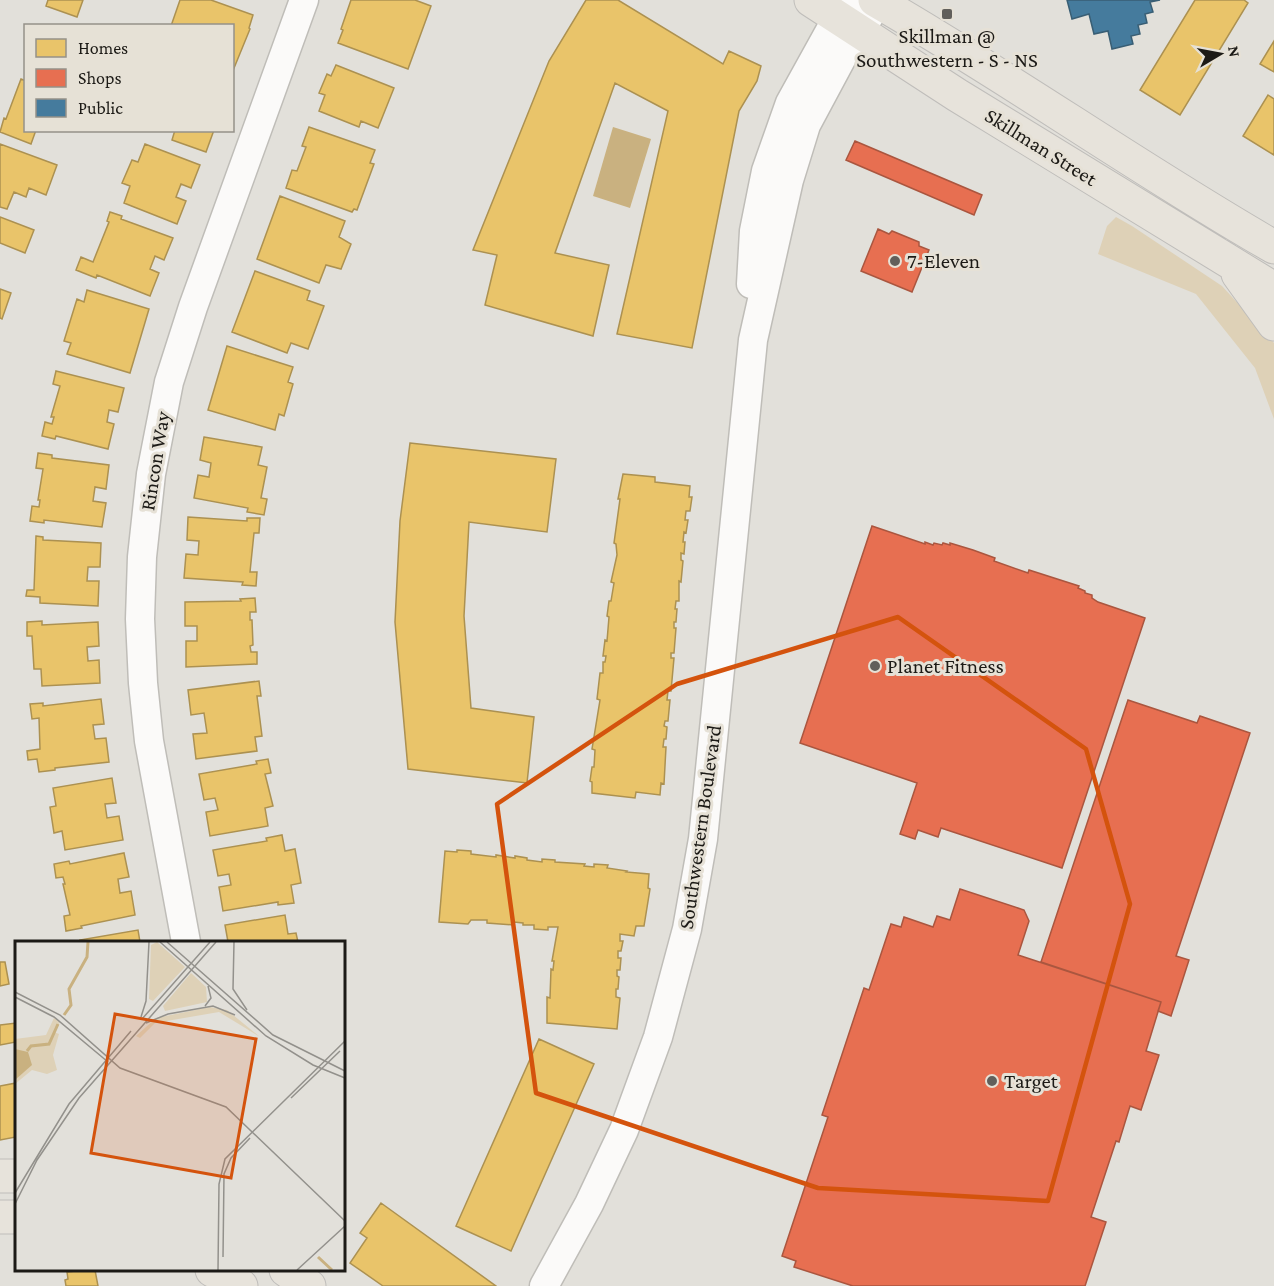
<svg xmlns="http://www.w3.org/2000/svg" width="1274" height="1286" font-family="'Crimson Pro',serif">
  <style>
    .green { fill: #ded1b7 }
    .water { fill: #c9b180 }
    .homes { fill: #e9c46a; stroke: #ac9151; stroke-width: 1.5 }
    .shops { fill: #e76f51; stroke: #aa563f; stroke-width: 1.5 }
    .public { fill: #457b9d; stroke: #395e74; stroke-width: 1.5 }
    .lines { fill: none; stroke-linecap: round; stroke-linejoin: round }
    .minor-casing { stroke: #bfbdb8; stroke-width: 31 }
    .major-casing { stroke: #bfbdba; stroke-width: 35 }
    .minor { stroke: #fbfaf9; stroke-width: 28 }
    .major { stroke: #e7e3db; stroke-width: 33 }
    .marked { fill: none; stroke: #d4530d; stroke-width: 4.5; stroke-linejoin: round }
    .poi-dot { fill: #615f5b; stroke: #e6e1d6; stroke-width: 2 }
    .labels { text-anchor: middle; stroke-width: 6; stroke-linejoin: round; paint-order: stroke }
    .poi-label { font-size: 21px; fill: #1c1a16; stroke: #e6e1d6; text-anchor: start }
    .street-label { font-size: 21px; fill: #1c1a16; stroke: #e6e1d6 }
    .inset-river { fill: none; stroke: #c9b180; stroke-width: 3 }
    .inset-road { fill: none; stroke: #93918c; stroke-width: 1.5 }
    .view { fill: #d4530d; fill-opacity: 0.15; stroke: #d4530d; stroke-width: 3 }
    .inset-edge { fill: none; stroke: #1c1a16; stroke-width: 3 }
  </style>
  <rect width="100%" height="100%" fill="#e2e0da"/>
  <path class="green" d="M1116,217L1132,226L1222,286L1274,343V419L1255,368L1196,294L1098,254L1107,226Z"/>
  <path class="water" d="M613,127L651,139L630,208L593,196Z"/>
  <path class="homes" d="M48,0H83L77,17L46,6Z
    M180,0H211L253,15L249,28L250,29L232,73V26H171Z
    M351,0H415L431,6L408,69L338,43L343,30L341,29Z
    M586,0H618L723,64L729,51L761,66L757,81L739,111L692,348L617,334L668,111L615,83L555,253L609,265L593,336L485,305L497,255L473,250L549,61Z
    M1195,0H1244L1248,3L1180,115L1140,90Z
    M1274,41V72L1260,64Z
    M336,65L394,88L378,128L361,121L359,127L319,111L325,95L319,93L327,74L331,76Z
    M21,79L26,81V130H36L31,144L0,132L4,118L6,119Z
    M1268,95L1274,99V155L1243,136Z
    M309,127L375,150L370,163L374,164L357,210L354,209L352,212L286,188L292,170L297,171L306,147L302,146Z
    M175,130H214L206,152L172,140Z
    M0,144L57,165L46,195L29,188L26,197L14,192L7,209L0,207Z
    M145,144L200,165L191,188L181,184L176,197L186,201L177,224L124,203L130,186L122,183L132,160L138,162Z
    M280,196L345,221L339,237L351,244L341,269L326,265L319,283L257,259Z
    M110,212L122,216L121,219L173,238L164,260L155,256L150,269L159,273L150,296L97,275L96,278L76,270L81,257L93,262L109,222L107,221Z
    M0,217L34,230L25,253L0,243Z
    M255,271L310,291L307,300L324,306L308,349L291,343L287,353L232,332Z
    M0,289L11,293L2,319L0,318Z
    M87,290L149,309L130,373L67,354L71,343L64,341L77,299L84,302Z
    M227,346L293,367L288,382L293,384L284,416L279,414L275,430L208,410Z
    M56,371L124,388L118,412L109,410L107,422L114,424L108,449L56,436L55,439L42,436L45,422L52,424L54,417H51L60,386L53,384Z
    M204,437L262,447L258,465L267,467L261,498L267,499L264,515L247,512L248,508L194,498L198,475L209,477L211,463L200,460Z
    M410,443L556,459L547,532L469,522L464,616L471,708L534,717L527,783L408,769L395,622L400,521Z
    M38,453L52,455V458L109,465L106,489L95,487L93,501L106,503L102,527L44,520V523L30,521L32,506L39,507L40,500H38L43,469L36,468Z
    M623,474L655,477V482L690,486L689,497H692L690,511H686L685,520H688L686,533L684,532L683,542H685L684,554L681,553V560L683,561L681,582L679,581V601H676L675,609H677L676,622H674V628H676L674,653H671V658H674L671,691H668L667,700H670L668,721H665L664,726L667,727L666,739H664L663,747H666L664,784L661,783L660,795L636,792L635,798L592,793V782L590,781L592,767H594L595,750L592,749L600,700L597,699L600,673H603V662H605L606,656H603L605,640L607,641L609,617L607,616L609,601H611L614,583L611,582L617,555L616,544L614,543L620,499H618Z
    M188,517L247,521V518H260L259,533H254L250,572H257L256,586L242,585L243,582L184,578L186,554L198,555L199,541L187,540Z
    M36,536L43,537V540L101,543L100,567H88L87,581H99L98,606L40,603V597L26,596L27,590H34Z
    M255,598L256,612H250V620H252L253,645L250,646L251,652H257V664L186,667V641H197V626H185V602L241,601L240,599Z
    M42,621V625L98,622L99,646L87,647L88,661L99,660L100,683L42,686L41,669H34L32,636H27V622Z
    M259,681L261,696H257L262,736L255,737L257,751L196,759L193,734L207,733L204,713L191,715L188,690Z
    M101,699L104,724L93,725L95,739L106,738L109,762L55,768V770L39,772L37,759L28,760L27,751L40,749L39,718L32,719L30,704L43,703V706Z
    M268,759L271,773L265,774L273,806L265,808L268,826L210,836L206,812L218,810L215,798L204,800L199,774L257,764L256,761Z
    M112,778L116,803L105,804L107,818L119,816L123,840L65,850L62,831L54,833L50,807L56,806L53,788Z
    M282,835L285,851L295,849L301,883L291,885L294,903L278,905V902L223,911L219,887L231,885L229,874L218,876L213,850L267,841L266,838Z
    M457,850L471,851V854L496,857V855L515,858V856L527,858V860L542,862V859L555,860V862L585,864L584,866L594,867V864L608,865L607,868L627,871L626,872L649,874L648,888L650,889L644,926H636L634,936L620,934V941H623L621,951H618V958H621L620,970H617V976L619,977L618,989H616V997L620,998L617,1029L547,1023V997L550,998L551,969L553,970L554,961H552L558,927H548V930L534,929V925H523V923L514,922V925L487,923V920H471L468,924L439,922L445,851L457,852Z
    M124,853L129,877L118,879L120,893L131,891L135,915L81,926L82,928L66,931L64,916L70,915L63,884H65L63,877L56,878L54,864L69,861L70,864Z
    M285,915L288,934L296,933L298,942H228L225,925Z
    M138,930L140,942H81L80,940Z
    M0,962H5L9,984L0,986Z
    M16,1023V1042L0,1045V1025Z
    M539,1039L594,1064L511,1251L456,1226Z
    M16,1083V1137L0,1140V1086Z
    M381,1203L496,1286H383L350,1263L367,1238L360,1233Z
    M84,1270H95L98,1286H66L65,1280L68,1279L67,1272Z"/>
  <path class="shops" d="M855,141L982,195L974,215L846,160Z
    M878,229L889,234L892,231L919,242V246L929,250L912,292L861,271Z
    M872,526L925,544V542L933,545L934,543L942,545L943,543L950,545V543L973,550L995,558L994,561L1028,573L1029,570L1079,586L1078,588L1085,591V593L1092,595V598L1098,602L1145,618L1062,868L941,828L938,837L918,830L915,839L900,834L917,783L800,743Z
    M1128,700L1197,723L1200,716L1250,733L1176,956L1189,960L1171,1016L1158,1011L1161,1002L1041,962Z
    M960,889L1024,910L1029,921L1018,955L1161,1002L1146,1051L1159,1055L1141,1110L1130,1106L1119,1142L1116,1141L1091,1217L1106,1222L1085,1286H853L794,1267L796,1261L782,1256L828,1117L822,1115L864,988L869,990L891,924L901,927L904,917L933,927L937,916L950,920Z"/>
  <path class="public" d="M1067,0H1160L1150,2L1153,12L1145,14L1147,23L1138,25L1140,34L1131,36L1133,44L1112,49L1108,31L1094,34L1089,14L1072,19Z"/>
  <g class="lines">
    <defs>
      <path id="minor" d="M751,284L754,231L766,171L790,103L847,0
        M186,942L149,741L143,683L140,619L142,557L151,474L169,382L193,307L304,0
        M544,1286L589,1204L624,1130L658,1037L687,929L703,839L753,340L789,180L806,125L844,54L880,0"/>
      <path id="major" d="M811,0L957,95L1274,289
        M875,0C1011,78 1138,169 1274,247
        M1238,274L1274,324
        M0,1176H16
        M0,1217H16
        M212,1270L241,1286
        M286,1270L309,1286"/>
    </defs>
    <use href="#minor" class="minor-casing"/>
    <use href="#major" class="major-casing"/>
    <use href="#minor" class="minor"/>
    <use href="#major" class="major"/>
  </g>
  <path class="marked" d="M898,617L1086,749L1130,904L1048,1201L818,1188L536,1093L497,804L677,684Z"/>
  <g class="poi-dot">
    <rect x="941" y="8" width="12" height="12" rx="3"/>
    <circle cx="895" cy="261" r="6"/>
    <circle cx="875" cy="666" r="6"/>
    <circle cx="992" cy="1081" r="6"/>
  </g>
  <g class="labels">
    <g class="poi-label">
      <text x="947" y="43" text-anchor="middle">Skillman @<tspan x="947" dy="24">Southwestern - S - NS</tspan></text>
      <text x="907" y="268">7-Eleven</text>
      <text x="887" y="673">Planet Fitness</text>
      <text x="1004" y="1088">Target</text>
    </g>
    <g class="street-label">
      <text transform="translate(1041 147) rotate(32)" y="7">Skillman Street</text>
      <text transform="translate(155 461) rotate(-81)" y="7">Rincon Way</text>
      <text transform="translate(700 827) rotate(-82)" y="7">Southwestern Boulevard</text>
    </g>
  </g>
  <g transform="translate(15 941)">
    <rect width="330" height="330" fill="#e2e0da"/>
    <path d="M142,1L170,26L138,60L134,58L136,4ZM176,32L191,46L192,61L150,70L148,65ZM195,66L212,69L245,96L204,71L140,82L125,97L121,95L141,77ZM39,77L45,81L39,91L44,93L38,114L42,129L32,133L17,129L0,143V98L31,94Z" fill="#ded1b7"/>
    <path d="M0,108L13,111L17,124L0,139Z" fill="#c9b180"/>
    <path class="inset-river" d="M49,74L56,64L54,48L72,16L73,1M12,110L16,105L34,103L43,83M303,316L317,329"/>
    <path class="inset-road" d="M145,1L251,95L298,124L330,137M152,1L258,94L330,130M219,1L218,48L232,69M0,51L45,74L105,127L211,166L330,280M0,56L39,76L93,121M190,65L196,57L193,45M126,76L131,60L134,1M127,78L195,1M131,82L153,73L198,65L220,74M276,157L325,110M0,252L54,163L116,90M0,263L22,219L64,157L201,1M208,316L209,233L216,217L235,197M203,329L204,243L210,218L330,100M282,329L330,285"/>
    <path class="view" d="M100,73L241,98L216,237L76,212Z"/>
    <rect width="330" height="330" class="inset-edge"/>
  </g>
  <rect x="24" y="24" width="210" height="108" fill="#e6e1d6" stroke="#959189" stroke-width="1.5"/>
  <rect x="36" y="39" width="30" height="18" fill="#e9c46a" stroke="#959189" stroke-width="1.5"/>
  <text x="78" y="54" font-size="18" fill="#1c1a16">Homes</text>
  <rect x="36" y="69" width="30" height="18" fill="#e76f51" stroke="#959189" stroke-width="1.5"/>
  <text x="78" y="84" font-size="18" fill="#1c1a16">Shops</text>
  <rect x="36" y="99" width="30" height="18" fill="#457b9d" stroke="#959189" stroke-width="1.5"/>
  <text x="78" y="114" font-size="18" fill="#1c1a16">Public</text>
  <g transform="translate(1220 54) rotate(80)" stroke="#e6e1d6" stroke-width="4.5" paint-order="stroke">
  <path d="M0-4.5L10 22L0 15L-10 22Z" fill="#1c1a16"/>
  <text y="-9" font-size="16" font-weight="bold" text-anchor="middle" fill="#1c1a16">N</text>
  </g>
</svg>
